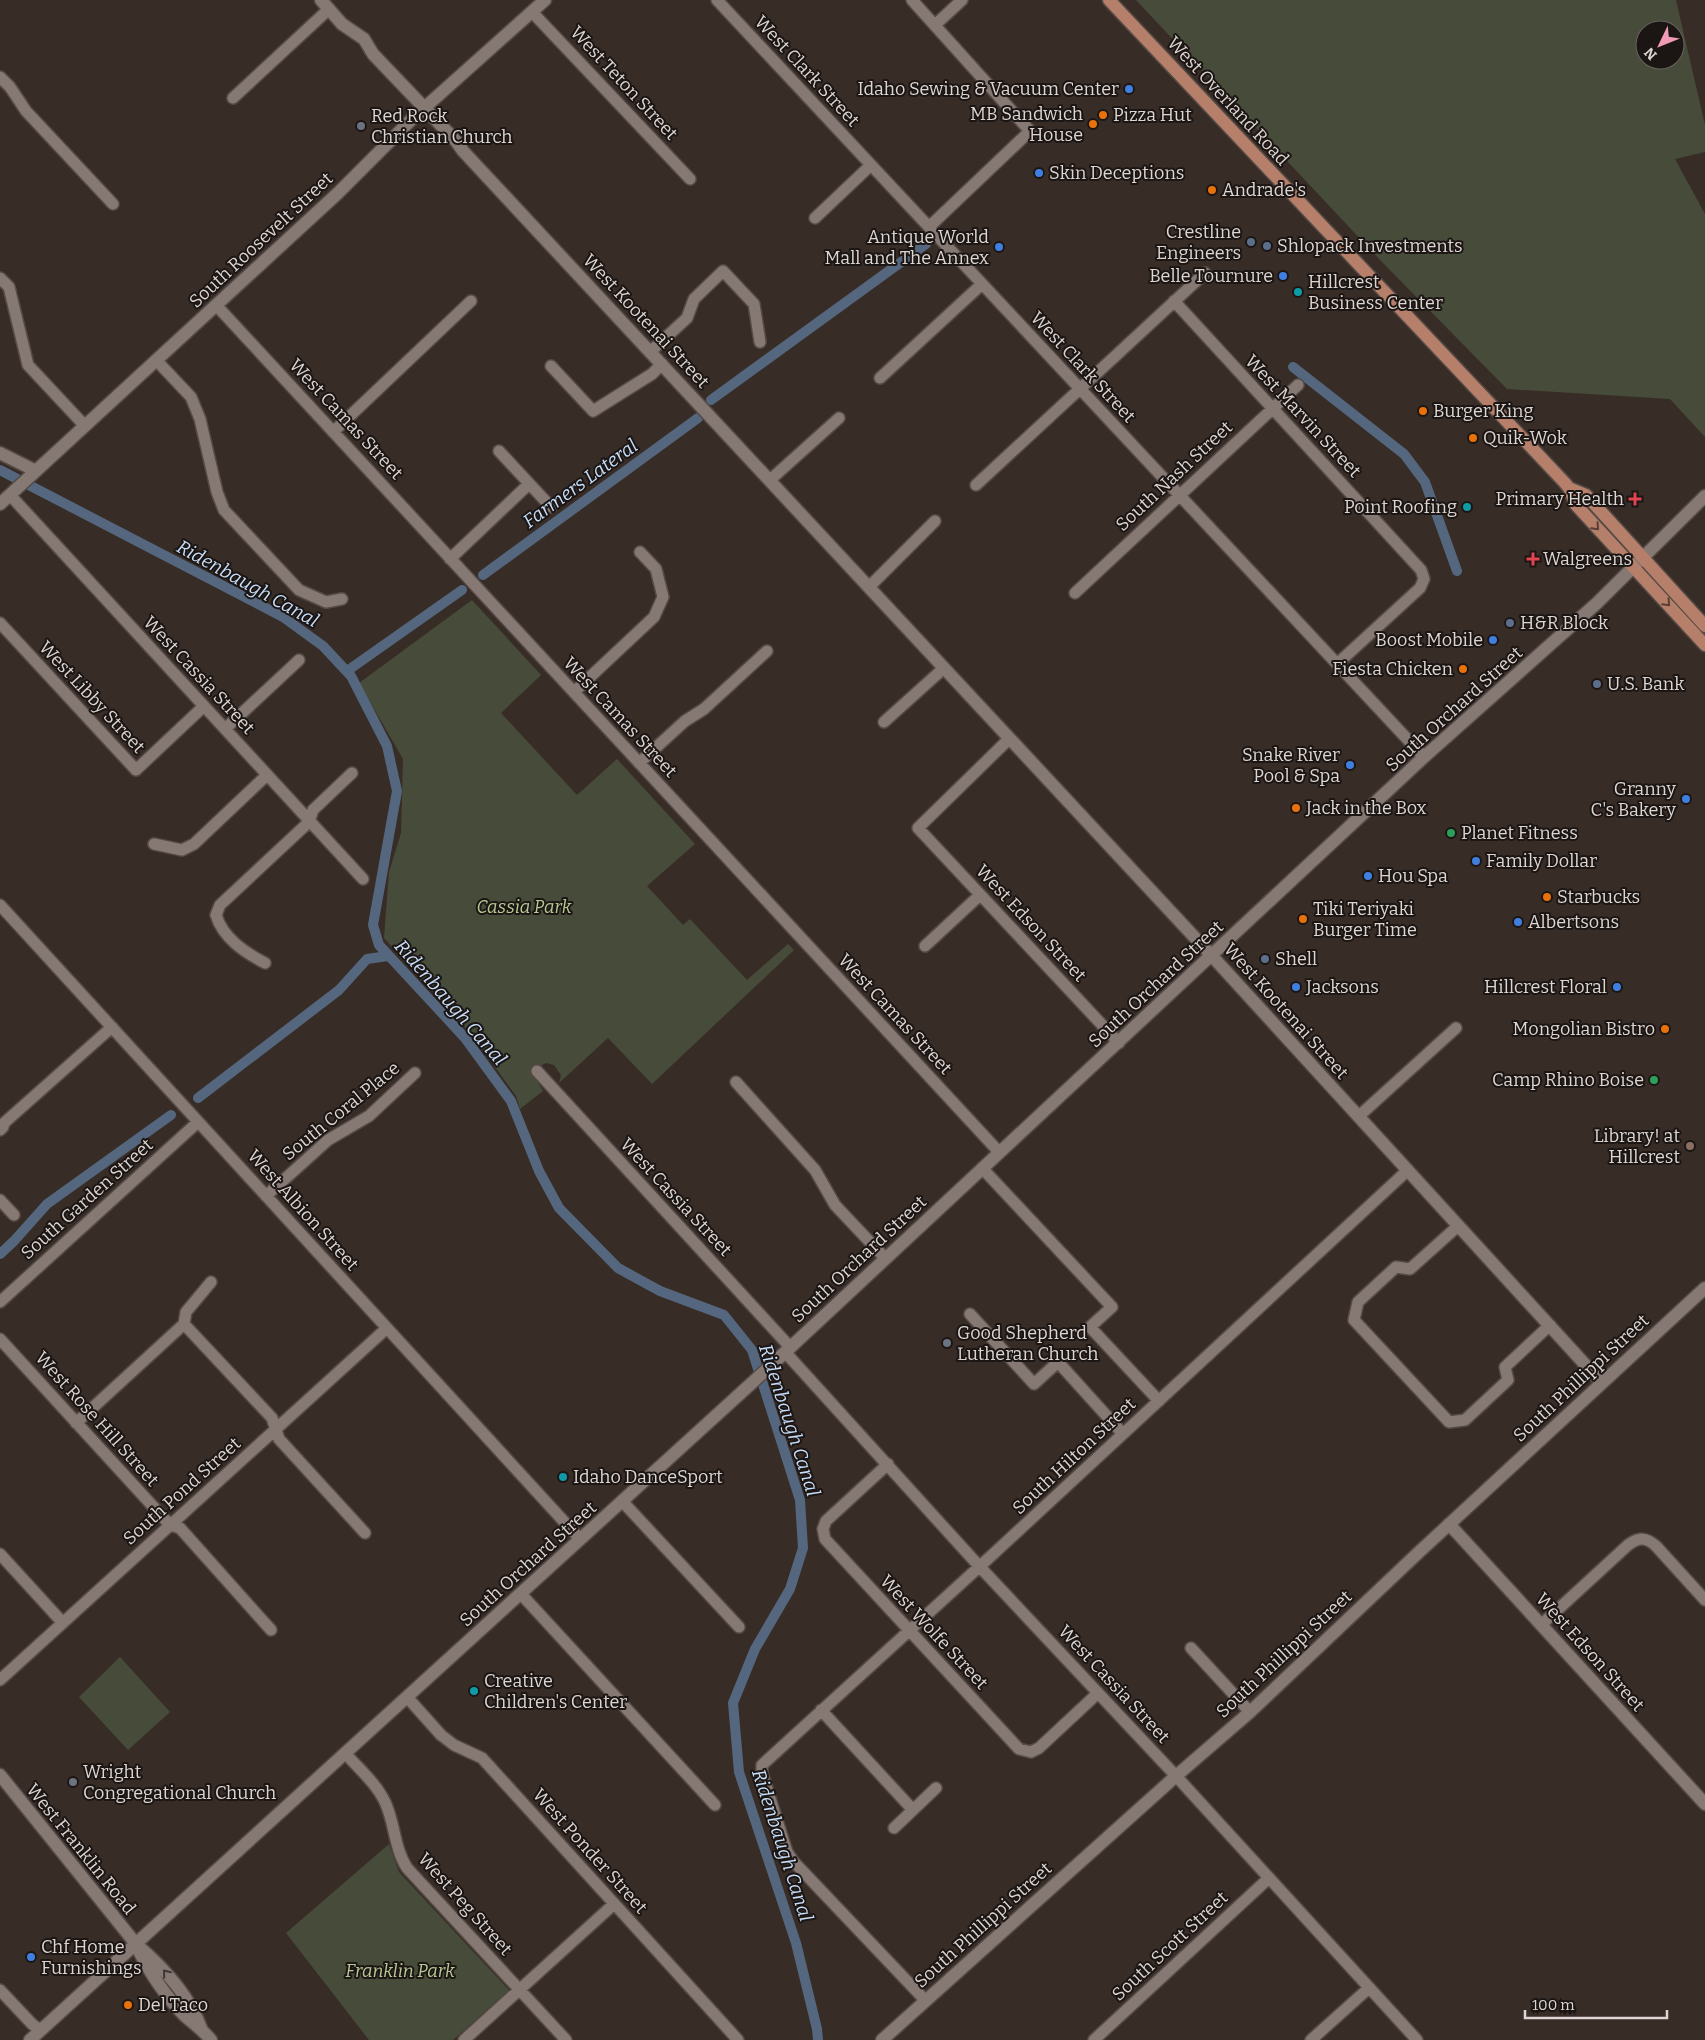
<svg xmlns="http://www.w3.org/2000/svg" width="1705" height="2040" font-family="Bitter,serif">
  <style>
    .green { fill: #464c39; fill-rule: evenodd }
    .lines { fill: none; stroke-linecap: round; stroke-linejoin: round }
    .canal { stroke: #54677e; stroke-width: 10 }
    .street-casing { stroke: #544a46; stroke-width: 14 }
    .secondary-casing { stroke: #544a46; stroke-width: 15 }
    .primary-casing { stroke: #544a46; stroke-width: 15 }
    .street { stroke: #867872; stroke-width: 11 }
    .secondary { stroke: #867872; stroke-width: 12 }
    .primary { stroke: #b67f6a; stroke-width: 12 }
    .oneway { stroke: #594036 }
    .oneway2 { stroke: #403835 }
    .shop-dot { fill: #3f7fe0; stroke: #1b1614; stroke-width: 2 }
    .food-dot { fill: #e8710a; stroke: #1b1614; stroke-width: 2 }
    .worship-dot { fill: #6b7280; stroke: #1b1614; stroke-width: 2 }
    .service-dot { fill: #5c6f8a; stroke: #1b1614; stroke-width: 2 }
    .culture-dot { fill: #0f9aa8; stroke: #1b1614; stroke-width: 2 }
    .health-dot { fill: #e0444e; stroke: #1b1614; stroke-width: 2 }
    .leisure-dot { fill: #2e9e5b; stroke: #1b1614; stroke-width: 2 }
    .education-dot { fill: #8d6e63; stroke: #1b1614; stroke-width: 2 }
    .labels { text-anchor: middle; stroke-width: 4; stroke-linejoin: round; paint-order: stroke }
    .street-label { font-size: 18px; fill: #ddd5d1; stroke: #1b1614 }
    .poi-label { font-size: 18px; fill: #ddd5d1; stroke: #1b1614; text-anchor: start }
    .park-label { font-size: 18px; font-style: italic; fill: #b8c994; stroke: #1b1614 }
    .water-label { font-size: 19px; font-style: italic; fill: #c7ddf8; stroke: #1b1614 }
  </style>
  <rect width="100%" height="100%" fill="#382c27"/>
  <path class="green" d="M1136,0H1676L1705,125V152L1675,159L1705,214V437L1670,399L1507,389L1381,261ZM1645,30H1675V60H1645Z
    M472,600L541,675L501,713L577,795L617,759L695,844L647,886L683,925L690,919L747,980L788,944L794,950L652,1084L608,1038L559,1083L561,1075L554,1065L546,1063L539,1067L536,1079L543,1091L520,1109L516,1096L472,1035L384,938L389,872L401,833L403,759L359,683Z
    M120,1657L170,1712L128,1750L79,1697Z
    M389,1844L399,1872L509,1990L453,2040H369L286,1933Z"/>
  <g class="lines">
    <path class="canal" d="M1293,367L1404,454L1425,482L1457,571
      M711,400L926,244
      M0,470L283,617L323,646L351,676L387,746L397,791L373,925L379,945L465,1038L511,1101L539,1171L559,1208L618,1268L660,1291L724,1315L752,1350L800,1500L803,1548L790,1589L755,1649L733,1703L739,1772L796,1943L817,2029L818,2040
      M483,575L698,418
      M347,671L462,590
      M198,1098L339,990L367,959L388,956
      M0,1254L14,1241L47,1204L171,1115"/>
    <defs>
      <path id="street" d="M717,0L1424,757
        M912,0L1030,131L929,227
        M532,12L690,179
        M935,25L962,0
        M0,77L10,87L26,111L113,204
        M233,98L329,9
        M815,218L871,165
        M0,278L9,287L28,365L85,426
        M1174,301L1421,570L1424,579L1420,588L1337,664
        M216,305L999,1152
        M650,352L687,318L694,299L723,271L754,304L760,342
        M157,361L191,397L200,419L217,492L224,510L299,590L326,602L342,599
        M551,366L593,411L652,374L662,364
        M880,378L982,284
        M333,432L471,301
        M499,451L551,507
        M770,480L839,418
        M976,485L1205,273
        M10,495L363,879
        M450,559L529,484
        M869,587L935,521
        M1075,593L1298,385
        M0,623L136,770L204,706
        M574,692L654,617L663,597L656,569L640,552
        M884,722L944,668
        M225,729L299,660
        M1009,739L918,828L1119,1043
        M639,763L685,721L704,709L767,651
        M154,844L182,850L194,844L267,775
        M0,905L580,1539
        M925,946L980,895
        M265,963C244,952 223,938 216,915L220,905L309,822L313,810L352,773
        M537,1071L790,1347
        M736,1082L815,1170L835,1205L885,1258
        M1359,1116L1456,1028
        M0,1130L3,1127L4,1123L112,1027
        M982,1168L1112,1307L1090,1327L1159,1401
        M266,1196L328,1140L369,1116L415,1073
        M0,1200L14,1215
        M1458,1226L1410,1269L1396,1267L1358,1302L1354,1320L1449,1422L1465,1420L1508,1380L1505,1367L1550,1325
        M0,1302L198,1122
        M970,1314L1034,1384L1058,1362L1123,1434
        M184,1324L272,1418L279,1439L365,1533
        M0,1339L170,1525L180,1528L271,1630
        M785,1352L979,1566L1176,1776L1417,2040
        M76,1423L184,1324L186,1312L211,1282
        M888,1464L826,1521L823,1529L825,1539L1019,1749L1031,1752L1039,1748L1098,1693
        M622,1501L739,1627
        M0,1554L63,1623
        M521,1594L715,1805
        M1541,1625L1628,1545C1639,1537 1646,1537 1656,1546L1705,1600
        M1191,1648L1250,1712
        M0,1680L387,1328
        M407,1697L441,1735L454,1745L482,1758L738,2040
        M821,1710L913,1810
        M346,1754C359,1769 376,1783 385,1802C395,1823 394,1848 407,1868L566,2040
        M894,1828L936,1788
        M0,1990L32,2024L40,2030
        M925,2000L793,1861L787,1852L762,1773V1765L990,1557L1408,1170
        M464,2040L614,1904
        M1094,2040L1269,1878
        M1311,2040L1369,1988"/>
      <path id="secondary" d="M321,0L342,24L364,39L373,54L456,141L463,151L1212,956L1602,1383
        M0,453L36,471
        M0,504L338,193L413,118L545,0
        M1449,1524L1705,1804
        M0,1775L136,1944C163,1967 189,1995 201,2028
        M138,1949C150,1973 166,1997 185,2016C194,2024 203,2030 211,2040
        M30,2040L765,1371L1424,757L1597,603L1705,496
        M882,2040L1176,1776L1250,1712L1418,1553L1705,1288"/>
      <path id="primary" d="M1109,0L1565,483L1569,488L1586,495L1705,626
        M1569,488L1576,505L1705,645"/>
    </defs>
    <use href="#street" class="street-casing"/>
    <use href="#secondary" class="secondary-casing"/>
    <use href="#primary" class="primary-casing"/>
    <use href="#street" class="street"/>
    <use href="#secondary" class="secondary"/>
    <use href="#primary" class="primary"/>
  </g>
  <defs><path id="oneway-chevron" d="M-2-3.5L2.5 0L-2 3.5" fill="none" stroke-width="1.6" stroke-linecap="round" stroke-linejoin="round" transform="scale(1.25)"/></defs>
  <g class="oneway">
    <use href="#oneway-chevron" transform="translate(1596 527) rotate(47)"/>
    <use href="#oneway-chevron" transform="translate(1667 603) rotate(47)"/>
  </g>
  <use class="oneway2" href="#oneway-chevron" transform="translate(166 1973) rotate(-129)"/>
  <g class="shop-dot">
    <circle cx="1129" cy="89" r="5"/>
    <circle cx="1039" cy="173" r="5"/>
    <circle cx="999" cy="247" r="5"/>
    <circle cx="1283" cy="276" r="5"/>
    <circle cx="1493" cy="640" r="5"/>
    <circle cx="1350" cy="765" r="5"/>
    <circle cx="1686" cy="799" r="5"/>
    <circle cx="1476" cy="861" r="5"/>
    <circle cx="1368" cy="876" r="5"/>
    <circle cx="1518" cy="922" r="5"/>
    <circle cx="1296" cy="987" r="5"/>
    <circle cx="1617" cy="987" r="5"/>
    <circle cx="31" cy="1957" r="5"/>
  </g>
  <g class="food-dot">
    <circle cx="1103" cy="115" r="5"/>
    <circle cx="1093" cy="124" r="5"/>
    <circle cx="1212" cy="190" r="5"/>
    <circle cx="1423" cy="411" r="5"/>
    <circle cx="1473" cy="438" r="5"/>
    <circle cx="1463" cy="669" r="5"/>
    <circle cx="1296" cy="808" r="5"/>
    <circle cx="1547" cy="897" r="5"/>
    <circle cx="1303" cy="919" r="5"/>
    <circle cx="1665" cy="1029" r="5"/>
    <circle cx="128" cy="2005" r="5"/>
  </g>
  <g class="worship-dot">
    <circle cx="361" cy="126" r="5"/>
    <circle cx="947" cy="1343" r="5"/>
    <circle cx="73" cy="1782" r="5"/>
  </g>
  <g class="service-dot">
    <circle cx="1251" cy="242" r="5"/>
    <circle cx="1267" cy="246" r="5"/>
    <circle cx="1510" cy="623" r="5"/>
    <circle cx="1597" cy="684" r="5"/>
    <circle cx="1265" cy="959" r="5"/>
  </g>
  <g class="culture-dot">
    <circle cx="1298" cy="292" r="5"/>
    <circle cx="1467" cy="507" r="5"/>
    <circle cx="563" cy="1477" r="5"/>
    <circle cx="474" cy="1691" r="5"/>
  </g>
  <g class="health-dot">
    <path d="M1632.5 491.5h5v5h5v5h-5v5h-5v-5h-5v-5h5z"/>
    <path d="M1530.5 551.5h5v5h5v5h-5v5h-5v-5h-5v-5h5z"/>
  </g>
  <g class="leisure-dot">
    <circle cx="1451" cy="833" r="5"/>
    <circle cx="1654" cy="1080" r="5"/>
  </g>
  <circle class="education-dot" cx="1690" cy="1146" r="5"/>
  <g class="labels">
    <g class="street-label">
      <text transform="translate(807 71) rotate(47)" y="6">West Clark Street</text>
      <text transform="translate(624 83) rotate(47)" y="6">West Teton Street</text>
      <text transform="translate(1228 101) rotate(47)" y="6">West Overland Road</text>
      <text transform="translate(261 240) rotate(-43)" y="6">South Roosevelt Street</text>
      <text transform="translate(646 321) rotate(47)" y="6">West Kootenai Street</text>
      <text transform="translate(1083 367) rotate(47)" y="6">West Clark Street</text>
      <text transform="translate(1303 416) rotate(47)" y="6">West Marvin Street</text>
      <text transform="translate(346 419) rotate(47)" y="6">West Camas Street</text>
      <text transform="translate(1174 476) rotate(-43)" y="6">South Nash Street</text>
      <text transform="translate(199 675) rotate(47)" y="6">West Cassia Street</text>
      <text transform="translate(92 697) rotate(47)" y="6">West Libby Street</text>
      <text transform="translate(1454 709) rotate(-42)" y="6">South Orchard Street</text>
      <text transform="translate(620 717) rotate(47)" y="6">West Camas Street</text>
      <text transform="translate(1031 923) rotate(47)" y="6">West Edson Street</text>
      <text transform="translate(1156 984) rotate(-43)" y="6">South Orchard Street</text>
      <text transform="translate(1286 1011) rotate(48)" y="6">West Kootenai Street</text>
      <text transform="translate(895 1014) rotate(47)" y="6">West Camas Street</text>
      <text transform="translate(341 1111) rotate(-39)" y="6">South Coral Place</text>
      <text transform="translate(676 1197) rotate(47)" y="6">West Cassia Street</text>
      <text transform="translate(87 1199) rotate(-42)" y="6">South Garden Street</text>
      <text transform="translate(303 1210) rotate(48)" y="6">West Albion Street</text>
      <text transform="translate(859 1259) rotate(-43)" y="6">South Orchard Street</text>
      <text transform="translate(1581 1378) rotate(-43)" y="6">South Phillippi Street</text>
      <text transform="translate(97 1419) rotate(48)" y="6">West Rose Hill Street</text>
      <text transform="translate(1074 1456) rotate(-43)" y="6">South Hilton Street</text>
      <text transform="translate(182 1491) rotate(-42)" y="6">South Pond Street</text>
      <text transform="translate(528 1564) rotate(-42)" y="6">South Orchard Street</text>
      <text transform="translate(934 1632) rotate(47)" y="6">West Wolfe Street</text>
      <text transform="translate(1590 1652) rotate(48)" y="6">West Edson Street</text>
      <text transform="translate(1284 1654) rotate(-43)" y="6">South Phillippi Street</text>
      <text transform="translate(1114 1684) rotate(47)" y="6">West Cassia Street</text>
      <text transform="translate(81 1849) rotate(51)" y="6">West Franklin Road</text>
      <text transform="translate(590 1851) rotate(48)" y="6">West Ponder Street</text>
      <text transform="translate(465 1904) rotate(48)" y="6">West Peg Street</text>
      <text transform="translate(983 1925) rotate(-42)" y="6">South Phillippi Street</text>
      <text transform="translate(1170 1946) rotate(-43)" y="6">South Scott Street</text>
    </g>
    <g class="poi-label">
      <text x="1119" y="95" text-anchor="end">Idaho Sewing &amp; Vacuum Center</text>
      <text x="1083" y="120" text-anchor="end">MB Sandwich<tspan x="1083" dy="21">House</tspan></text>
      <text x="1113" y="121">Pizza Hut</text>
      <text x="371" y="122">Red Rock<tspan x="371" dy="21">Christian Church</tspan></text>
      <text x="1049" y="179">Skin Deceptions</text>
      <text x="1222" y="196">Andrade's</text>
      <text x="1241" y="238" text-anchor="end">Crestline<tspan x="1241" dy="21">Engineers</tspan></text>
      <text x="989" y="243" text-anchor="end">Antique World<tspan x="989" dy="21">Mall and The Annex</tspan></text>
      <text x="1277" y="252">Shlopack Investments</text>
      <text x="1273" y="282" text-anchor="end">Belle Tournure</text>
      <text x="1308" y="288">Hillcrest<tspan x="1308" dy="21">Business Center</tspan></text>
      <text x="1433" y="417">Burger King</text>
      <text x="1483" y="444">Quik-Wok</text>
      <text x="1624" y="505" text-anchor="end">Primary Health</text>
      <text x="1457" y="513" text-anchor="end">Point Roofing</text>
      <text x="1543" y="565">Walgreens</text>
      <text x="1520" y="629">H&amp;R Block</text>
      <text x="1483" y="646" text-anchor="end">Boost Mobile</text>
      <text x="1453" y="675" text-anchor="end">Fiesta Chicken</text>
      <text x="1607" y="690">U.S. Bank</text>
      <text x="1340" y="761" text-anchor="end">Snake River<tspan x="1340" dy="21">Pool &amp; Spa</tspan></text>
      <text x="1676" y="795" text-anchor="end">Granny<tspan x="1676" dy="21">C's Bakery</tspan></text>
      <text x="1306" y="814">Jack in the Box</text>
      <text x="1461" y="839">Planet Fitness</text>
      <text x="1486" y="867">Family Dollar</text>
      <text x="1378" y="882">Hou Spa</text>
      <text x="1557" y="903">Starbucks</text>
      <text x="1313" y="915">Tiki Teriyaki<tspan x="1313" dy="21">Burger Time</tspan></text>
      <text x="1528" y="928">Albertsons</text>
      <text x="1275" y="965">Shell</text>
      <text x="1306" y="993">Jacksons</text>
      <text x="1607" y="993" text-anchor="end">Hillcrest Floral</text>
      <text x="1655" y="1035" text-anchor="end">Mongolian Bistro</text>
      <text x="1644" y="1086" text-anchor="end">Camp Rhino Boise</text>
      <text x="1680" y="1142" text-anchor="end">Library! at<tspan x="1680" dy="21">Hillcrest</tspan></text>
      <text x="957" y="1339">Good Shepherd<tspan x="957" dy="21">Lutheran Church</tspan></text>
      <text x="573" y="1483">Idaho DanceSport</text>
      <text x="484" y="1687">Creative<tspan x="484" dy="21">Children's Center</tspan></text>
      <text x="83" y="1778">Wright<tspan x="83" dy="21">Congregational Church</tspan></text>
      <text x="41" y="1953">Chf Home<tspan x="41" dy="21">Furnishings</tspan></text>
      <text x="138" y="2011">Del Taco</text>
    </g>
    <g class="park-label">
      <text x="524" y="913">Cassia Park</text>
      <text x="400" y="1977">Franklin Park</text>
    </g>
    <g class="water-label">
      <text transform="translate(580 483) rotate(-36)" y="7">Farmers Lateral</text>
      <text transform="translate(248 583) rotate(29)" y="7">Ridenbaugh Canal</text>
      <text transform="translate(451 1002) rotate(49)" y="7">Ridenbaugh Canal</text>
      <text transform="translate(790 1420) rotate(72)" y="7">Ridenbaugh Canal</text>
      <text transform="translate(783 1845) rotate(72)" y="7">Ridenbaugh Canal</text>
    </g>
  </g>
  <g transform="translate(1660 45) rotate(227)"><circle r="24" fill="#1b1614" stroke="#696260"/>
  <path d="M0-4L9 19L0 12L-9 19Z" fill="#f09ab7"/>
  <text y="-8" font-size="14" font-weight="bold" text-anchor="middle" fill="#ddd5d1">N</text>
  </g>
  <path d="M1525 2010v8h142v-8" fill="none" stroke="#ddd5d1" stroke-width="2.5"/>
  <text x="1532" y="2010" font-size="15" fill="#ddd5d1" stroke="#1b1614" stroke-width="4" paint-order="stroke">100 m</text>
</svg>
